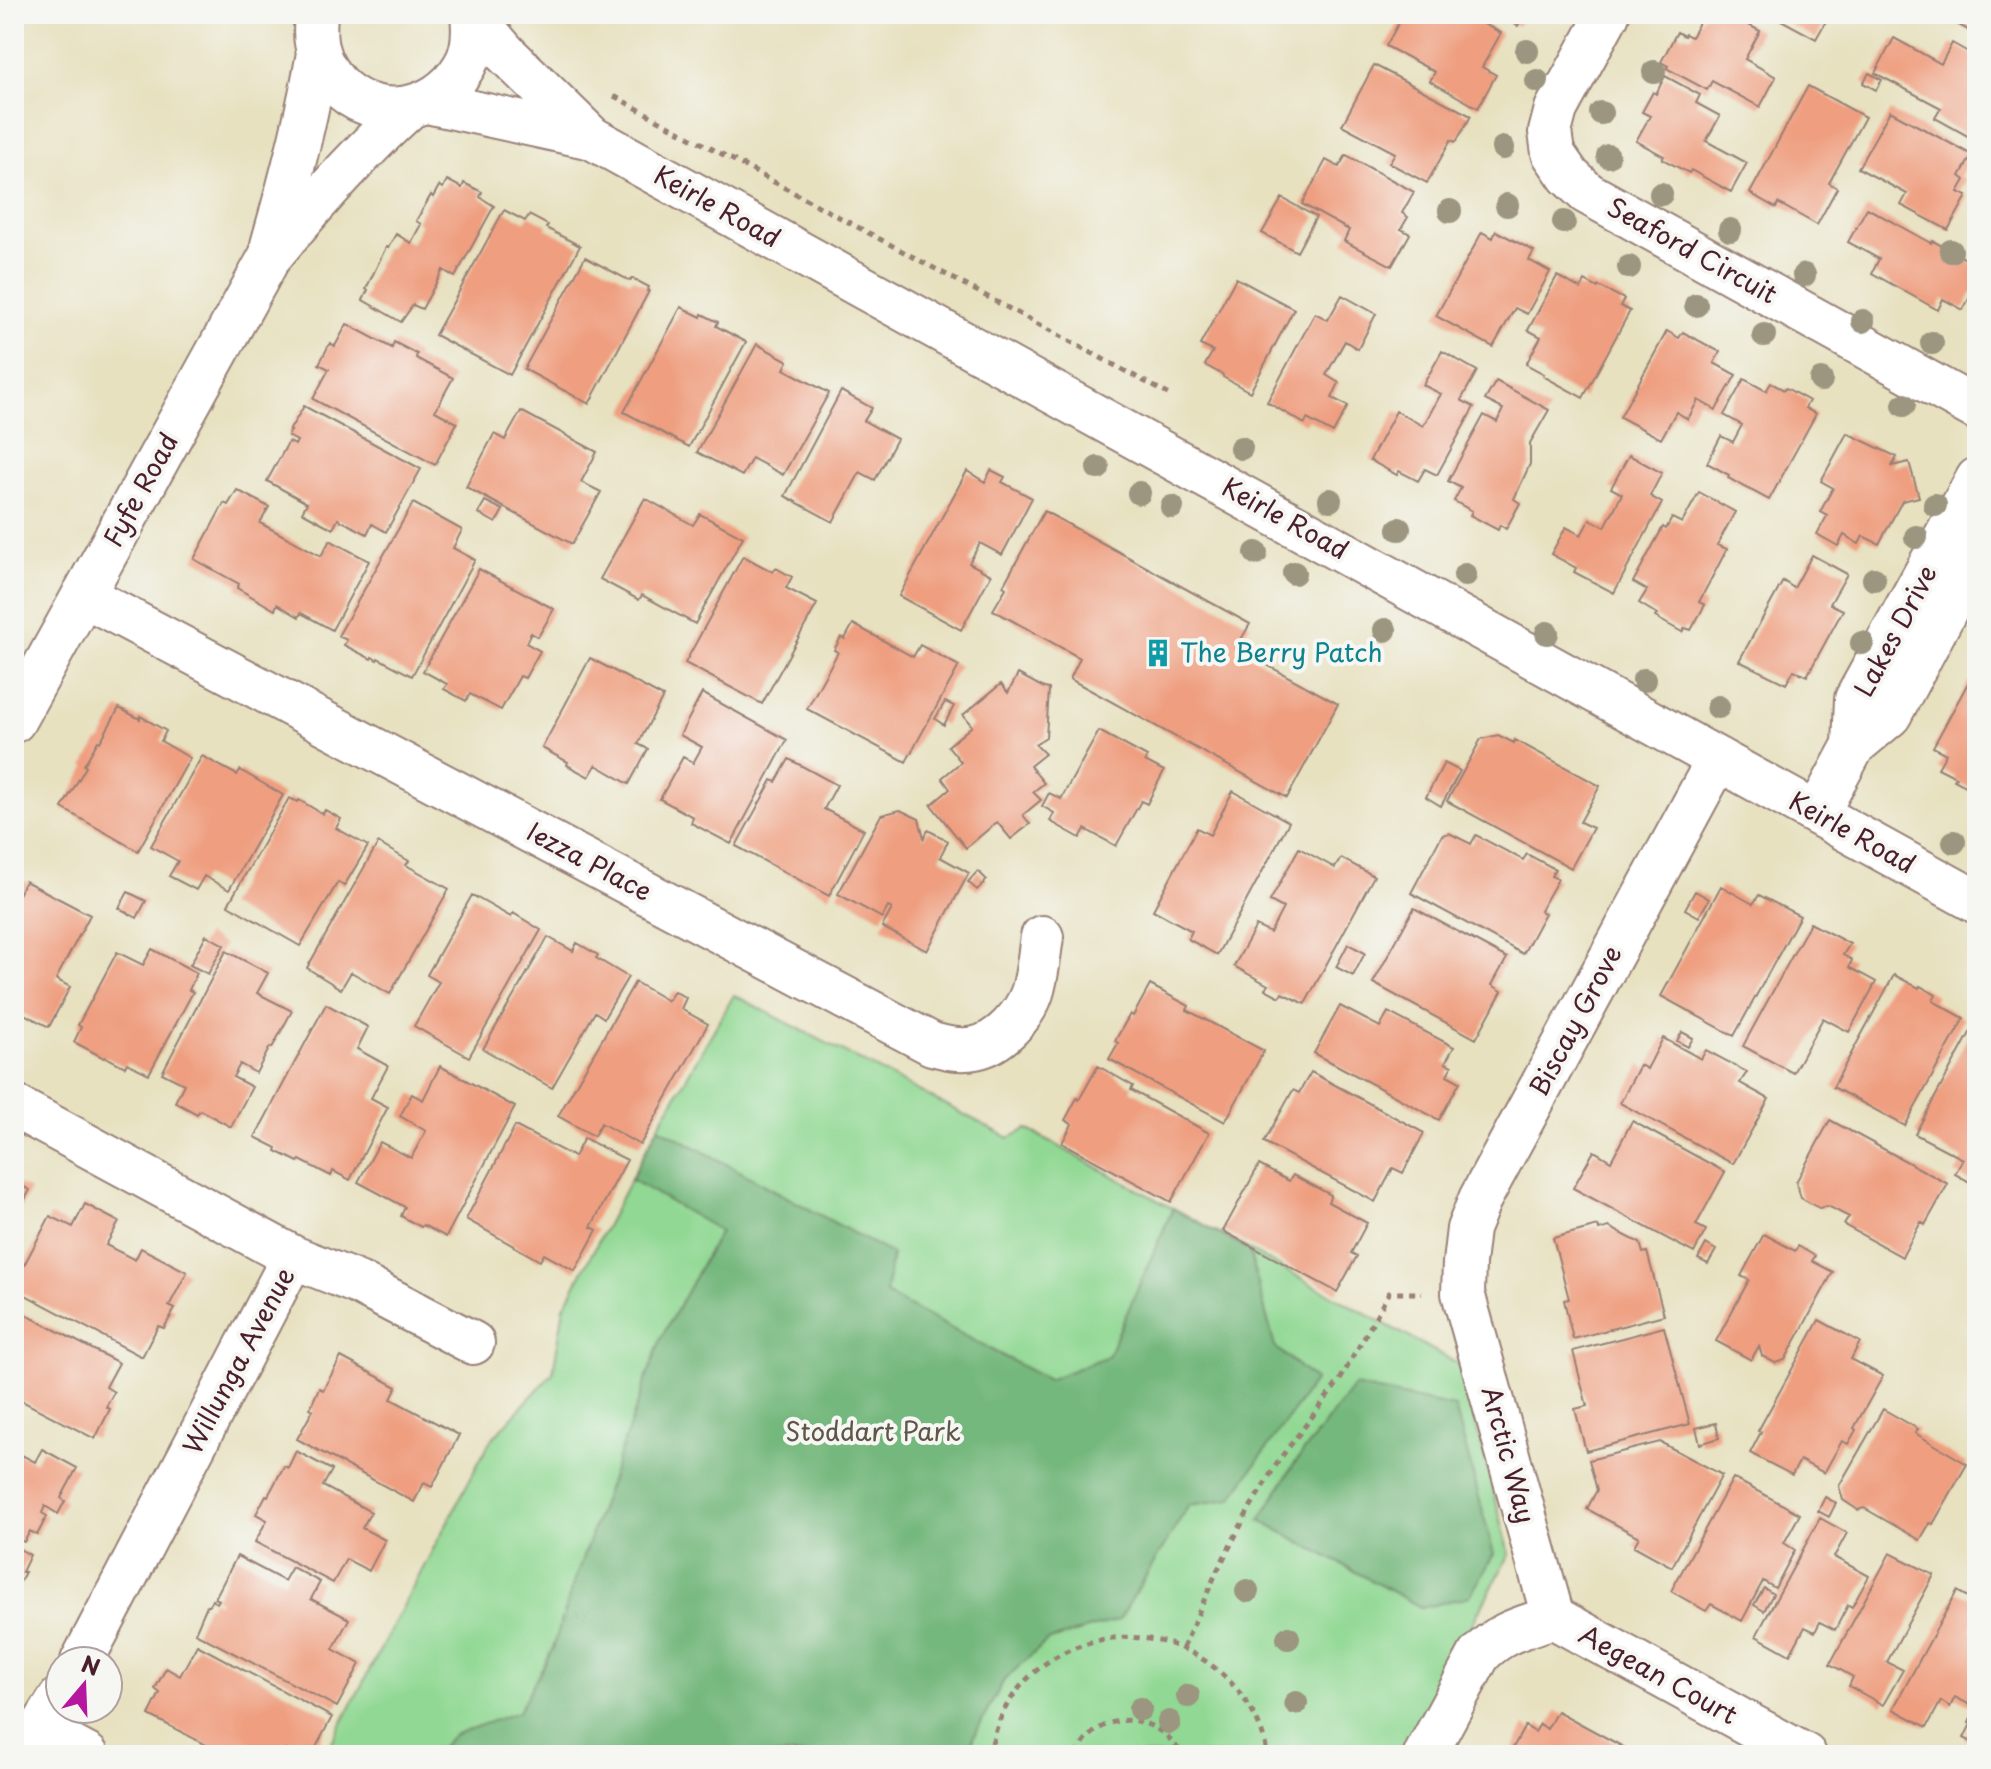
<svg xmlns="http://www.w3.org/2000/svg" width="1991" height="1769" font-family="'Playpen Sans',sans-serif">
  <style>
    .green { fill: #90d893; stroke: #6d7c5f; stroke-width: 2 }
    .forest { fill: #74b87d; stroke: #5f6c54; stroke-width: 2 }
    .building { fill: #ef9f80 }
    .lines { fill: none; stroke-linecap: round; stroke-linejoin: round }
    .minor-casing { stroke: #988076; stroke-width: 46 }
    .path { stroke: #988076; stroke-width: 5; stroke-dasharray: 6 6; stroke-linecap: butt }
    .minor { stroke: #fff; stroke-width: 42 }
    .tree { fill: #9c957f }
    .labels { text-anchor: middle; stroke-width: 8; stroke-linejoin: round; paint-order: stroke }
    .street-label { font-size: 26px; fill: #4a1f2b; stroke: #f6f6f2 }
    .culture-label { font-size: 26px; fill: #0d838f; stroke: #f6f6f2; text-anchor: start }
    .park-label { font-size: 26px; fill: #5f564a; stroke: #f6f6f2 }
  </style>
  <rect width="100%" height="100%" fill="#f6f6f2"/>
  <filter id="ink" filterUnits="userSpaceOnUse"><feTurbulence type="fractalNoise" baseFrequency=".0125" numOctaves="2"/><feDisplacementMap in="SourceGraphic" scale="16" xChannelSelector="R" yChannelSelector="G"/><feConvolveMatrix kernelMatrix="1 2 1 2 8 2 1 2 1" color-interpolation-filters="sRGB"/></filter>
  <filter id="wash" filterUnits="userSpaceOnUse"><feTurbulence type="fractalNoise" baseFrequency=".006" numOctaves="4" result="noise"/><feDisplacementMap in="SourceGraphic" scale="32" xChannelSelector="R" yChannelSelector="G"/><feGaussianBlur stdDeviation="1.8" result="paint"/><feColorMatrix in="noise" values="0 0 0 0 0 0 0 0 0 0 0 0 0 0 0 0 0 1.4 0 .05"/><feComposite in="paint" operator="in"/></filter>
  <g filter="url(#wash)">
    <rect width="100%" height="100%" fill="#e7e1c0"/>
    <path class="green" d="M734,995L1009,1138L1027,1129L1460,1365L1510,1554L1401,1755H325L490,1441L553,1373L564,1307L658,1127Z"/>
    <path class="forest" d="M658,1127L892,1254L886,1294L1048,1380L1108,1356L1173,1208L1249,1250L1275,1347L1315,1380L1231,1499L1189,1505L1119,1620L1047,1641L1004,1680L973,1738V1755H434L453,1735L518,1712L553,1648L574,1582L661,1338L720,1231L631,1179Z
      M1354,1386L1455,1407L1494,1554L1470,1596L1422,1608L1260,1520L1292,1467Z"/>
    <g id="blocks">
      <path class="building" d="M1407,14H1465L1501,33L1482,67L1496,75L1478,108L1430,81L1435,72L1386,46L1402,17L1405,18Z
        M1493,14H1524L1518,26Z
        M1704,14H1728L1760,31L1745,59L1776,77L1760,107L1712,81L1707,90L1666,68L1668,66L1661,62L1677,32L1684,36L1685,34L1691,37Z
        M1770,14H1830L1816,39Z
        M1939,14H1977V35Z
        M1894,38L1941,64L1952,43L1977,57V131L1973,139L1935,118L1941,108L1875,73Z
        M1374,65L1471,116L1456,142L1451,140L1427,183L1389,163L1395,153L1342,125Z
        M1869,73L1882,80L1876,90L1863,83Z
        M1665,76L1700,95L1696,103L1720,116L1706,141L1747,163L1731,192L1691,170L1689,173L1662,159L1664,156L1636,141L1650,116L1642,112L1653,92L1656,94Z
        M1808,86L1865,117L1829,183L1837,188L1817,225L1778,203L1776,208L1750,193Z
        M1890,111L1972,155L1960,176L1965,180L1958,192L1967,196L1948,230L1901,205L1907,194L1858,168Z
        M1346,155L1414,192L1402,213L1408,217L1401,229L1410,234L1392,266L1344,241L1349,230L1302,204L1326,160L1339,167Z
        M447,180L462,188L464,183L482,192L480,197L494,206L455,277L443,270L422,309L413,305L401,322L363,300L368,290L366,289L386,247L388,248L396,234L411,243L421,224L416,221L431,195L433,197L439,186L443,188Z
        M1282,198L1316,217L1297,252L1262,233Z
        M1867,208L1931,243L1933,241L1977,265V289L1974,294L1972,293L1963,310L1943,299L1938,310L1872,273L1879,259L1848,242Z
        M504,210L525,221L529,215L548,225L546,228L580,246L510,375L435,335Z
        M1496,231L1534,251L1529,260L1550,272L1527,314L1515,308L1493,347L1436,316L1482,232L1493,238Z
        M585,257L630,281L632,278L649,287L647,291H649L589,404L524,369Z
        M1557,276L1581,289L1585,281L1598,288L1599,286L1624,299L1620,306L1630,311L1583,398L1543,376L1544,374L1526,364L1541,337L1528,330Z
        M1236,278L1294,309L1250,392L1223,377V375L1205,365L1213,351L1200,345Z
        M1342,295L1376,314L1358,349L1345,341L1326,375L1339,383L1332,398L1348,406L1333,433L1307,419L1305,424L1267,402L1315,313L1328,320Z
        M681,307L701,317L702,314L718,322L716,326L746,342L689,447L624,412Z
        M347,324L392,348L394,342L417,354L416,358L453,378L435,411L457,423L435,465L313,399L329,369L319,364L330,343L335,346Z
        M1667,331L1679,338L1683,332L1720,352L1714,363L1736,375L1716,410L1698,400L1688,419L1676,412L1661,439L1620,417Z
        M757,344L788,361L784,369L829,393L783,475L752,458L742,476L697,452Z
        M1442,351L1477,371L1461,400L1474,407L1437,475L1425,469L1418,481L1399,471L1397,475L1370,460L1396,411L1423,426L1441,394L1423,385Z
        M1744,379L1766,391L1771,383L1784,390L1786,388L1809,401L1805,408L1816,414L1769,500L1728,478L1729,475L1707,463L1721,436L1733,442L1742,425L1724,415Z
        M1496,381L1549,410L1530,443V464L1514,499L1520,503L1506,529L1500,525L1498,530L1470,515L1472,511L1454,501L1461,488L1448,481L1484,415L1497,422L1503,409L1485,400Z
        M841,391L872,408L864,421L897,439L875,480L860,472L833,522L785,496Z
        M304,406L421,469L386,532L372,524L367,534L338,519L333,529L302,512L307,503L267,481L289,441L295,445L297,441L288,436L291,431H289Z
        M521,411L597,452L581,482L601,492L572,544L466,487L494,434L505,440Z
        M1847,433L1897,457L1892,466L1909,462L1919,497L1902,501L1879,544L1863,536L1859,544L1844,535L1838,546L1817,534L1827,516L1820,512L1833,488L1821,481Z
        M1629,455L1662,473L1650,496L1662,503L1614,593L1574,572L1576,568L1551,554L1566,527L1581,535L1590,519L1605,527L1622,494L1611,488Z
        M991,470L1005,477L1002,482L1032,498L1002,555L980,543L969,563L991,575L961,630L899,596L967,471L985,482Z
        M237,490L269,507L260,523L321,556L330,540L369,561L332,630L301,613L299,617L277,604L275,610L237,588L239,584L194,559L224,503L228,505Z
        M1699,492L1735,512L1717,545L1727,549L1699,602L1705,605L1691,630L1685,628L1682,632L1655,617L1657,614L1639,603L1647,590L1633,582L1663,527L1666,529L1672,518L1682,523Z
        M645,498L693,525L700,514L743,537L695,624L642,595L639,600L600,579Z
        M485,501L503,510L496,523L478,513Z
        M413,503L462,530L453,548L475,560L412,676L378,658L377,660L372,657L371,659L344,645L347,640L338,636Z
        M1044,511L1250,624L1236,648L1338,704L1287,798L1070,679L1080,658L993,610L1006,588L1003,586Z
        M1812,555L1847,574L1830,604L1843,610L1807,676L1794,670L1786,684L1739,661L1783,581L1794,588Z
        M743,556L773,572L776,568L792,577L786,588L817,604L762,704L685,663Z
        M479,569L554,609L538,637L531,633L526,643L540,651L525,678L520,676L501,710L470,694L466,701L444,689L447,684L423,671Z
        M853,624L913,657L920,645L959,666L906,762L807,709L838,652L834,650L841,637L845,639Z
        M590,658L663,697L638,744L648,749L629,784L596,765L589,777L567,765L568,762L542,748Z
        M1018,674L1044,688L1049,689L1046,737L1035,744L1045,754L1030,766L1044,783L1033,792L1041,800L1023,815L1030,824L1011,839L997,822L966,848L931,805L950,789L942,778L961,762L948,746L972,726L963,715L1001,684L1008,693Z
        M1969,681L1977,686V792L1954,780L1956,777L1938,768L1946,754L1933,747Z
        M702,693L787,740L731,844L691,823L693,817L660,799L683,757L693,763L702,747L680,735Z
        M945,702L954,706L944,725L935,719Z
        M119,708L140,719V716L166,731L161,741L190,758L138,851L62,808L86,767L84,765L98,741L100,742Z
        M1099,731L1147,757L1145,761L1164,771L1147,804L1141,801L1116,846L1085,829L1080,838L1050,821L1054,813L1042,806L1049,793L1061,799Z
        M1498,735L1514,743L1515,740L1600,786L1580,822L1593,828L1571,868L1447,801L1481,739Z
        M202,756L237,775L240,770L283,795L229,890L204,876L196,890L169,876L178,861L151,846Z
        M789,759L837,785L824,809L864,830L829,896L736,846L772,780L776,782Z
        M1444,763L1460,771L1441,806L1426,797Z
        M1233,791L1289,822L1217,955L1188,939L1192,931L1153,910L1197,828L1210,835Z
        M289,798L298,802L299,800L323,814L325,810L341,819L336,828L368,846L344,886L338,882L300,946L228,905Z
        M900,810L919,819L924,838L928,830L948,841L940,857L969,873L927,951L882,927L892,909L888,907L882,918L838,894L881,815Z
        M1449,833L1471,844L1476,835L1523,860L1527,854L1555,869L1551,876L1558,879L1540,911L1545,913L1523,954L1411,893L1442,835Z
        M378,843L409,861L406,865L449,889L390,994L351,972L341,989L307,968Z
        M1299,848L1335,868L1341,858L1374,876L1305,1004L1282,993L1280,997L1265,989L1268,985L1234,966L1256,926L1270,933L1283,908L1270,901Z
        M978,871L987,880L977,890L968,882Z
        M25,881L90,915L56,979L70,987L49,1027L14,1009V902Z
        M1721,886L1753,904L1759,895L1800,916L1734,1036L1661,996Z
        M1695,891L1709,899L1699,917L1685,909Z
        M128,892L146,901L137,918L119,908Z
        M472,895L511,917L513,913L541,930L469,1057L414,1026L439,982L427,975Z
        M1414,908L1507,958L1492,985L1502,991L1476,1039L1373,983Z
        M1810,923L1850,944L1843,955L1852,960L1849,967L1876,982L1849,1032L1823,1018L1793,1073L1743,1046Z
        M206,935L224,945L208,974L190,965Z
        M548,937L573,951L577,943L598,955L596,958L628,977L604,1018L595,1012L552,1088L483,1049Z
        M1348,944L1365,953L1353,976L1336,967Z
        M152,949L197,973L189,990L193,992L149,1074L127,1063L125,1067L106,1057L104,1058L74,1042L81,1027L78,1025L117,952L143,965Z
        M226,951L268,973L257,993L292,1011L272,1048L270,1047L256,1073L240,1064L233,1077L252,1087L231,1127L200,1110L197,1114L175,1102L184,1084L162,1073Z
        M1894,975L1919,988L1920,986L1936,995L1933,1001L1964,1018L1905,1126L1833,1087Z
        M635,982L668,1001L674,991L686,998L681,1009L708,1024L640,1145L601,1123L594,1136L558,1116Z
        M1150,985L1189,1006L1187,1010L1264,1051L1225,1122L1109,1059L1118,1043L1115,1041L1130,1014L1133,1016Z
        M326,1004L368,1027L357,1049L388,1066L371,1098L388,1107L350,1180L333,1171L331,1176L300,1160L298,1162L276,1151L277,1148L255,1137Z
        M1340,1006L1380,1027L1388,1012L1454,1047L1445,1063L1452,1066L1447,1075L1460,1082L1439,1120L1314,1053Z
        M1977,1020V1186L1955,1174L1963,1159L1915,1134Z
        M1682,1032L1693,1038L1688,1047L1677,1041Z
        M1663,1038L1701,1059L1706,1050L1747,1072L1740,1083L1769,1099L1733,1164L1620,1103L1640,1065L1647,1069Z
        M440,1066L515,1107L446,1237L423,1225L421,1227L401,1216L405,1207L358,1182L380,1142L411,1158L426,1131L400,1116L412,1094L423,1100Z
        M1098,1066L1133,1086L1131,1090L1209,1133L1171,1202L1062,1143L1072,1124L1065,1120L1077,1098L1079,1100Z
        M1311,1072L1424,1133L1403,1173L1393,1168L1375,1202L1264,1142L1293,1090L1299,1093Z
        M1830,1120L1948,1184L1925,1225L1921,1222L1902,1257L1844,1225L1849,1217L1828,1206L1819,1208L1801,1198L1796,1182Z
        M1632,1121L1725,1172L1696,1225L1706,1230L1694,1253L1573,1188L1594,1151L1611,1161Z
        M515,1126L574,1157L584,1138L627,1160L591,1227L597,1230L575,1271L544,1254L540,1261L466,1219Z
        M1259,1165L1289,1181L1293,1175L1331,1195L1328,1202L1367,1223L1351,1253L1357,1256L1337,1292L1223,1231Z
        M14,1182L30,1190L14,1220Z
        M85,1204L119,1222L106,1245L135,1260L141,1248L187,1272L169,1306L175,1309L164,1328L158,1326L142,1357L14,1289V1284L50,1216L73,1227Z
        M1598,1226L1599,1230L1609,1227L1640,1243L1643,1253L1647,1252L1664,1315L1573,1339L1564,1300L1569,1299L1553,1238Z
        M1764,1234L1795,1251L1798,1246L1815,1256L1812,1261L1833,1272L1785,1360L1775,1363L1762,1356L1759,1346L1751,1360L1716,1341L1749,1280L1741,1276Z
        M1706,1244L1716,1250L1708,1264L1698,1259Z
        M15,1309L119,1363L106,1387L114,1392L106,1407L110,1409L95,1439L14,1397Z
        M1819,1320L1860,1342L1851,1359L1883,1376L1854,1428L1856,1430L1848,1444L1842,1441L1824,1473L1800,1460L1792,1475L1750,1453L1761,1432L1758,1431Z
        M1664,1327L1690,1424L1586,1451L1575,1409L1587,1406L1573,1351Z
        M341,1357L397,1387L391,1399L459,1435L432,1487L424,1483L414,1502L297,1439L313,1410L310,1408L319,1388L323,1390Z
        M1883,1409L1918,1429L1915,1433L1967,1464L1933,1524L1930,1523L1920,1540L1864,1508L1858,1510L1843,1500L1839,1486Z
        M1716,1423L1719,1438L1700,1444L1696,1428Z
        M1660,1442L1722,1475L1672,1567L1634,1546L1639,1537L1587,1509L1597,1490L1589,1460Z
        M42,1449L77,1468L61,1498L65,1501L58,1514L45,1506L42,1513L47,1516L37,1535L30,1531L24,1542L14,1537V1451L35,1462Z
        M296,1451L332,1470L323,1486L371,1512L362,1528L385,1540L369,1571L346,1559L333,1583L255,1542L267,1520L256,1514L266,1495L268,1496L284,1466L288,1468Z
        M1733,1478L1800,1514L1784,1543L1795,1550L1775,1588L1763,1581L1742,1621L1711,1604L1706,1611L1671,1591Z
        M1825,1497L1836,1503L1829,1517L1818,1511Z
        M1820,1518L1847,1533L1834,1557L1869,1576L1852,1607L1848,1605L1835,1630L1820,1622L1815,1632L1805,1627L1790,1655L1756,1636Z
        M14,1546L30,1555L22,1572H25L14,1593Z
        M1890,1553L1934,1575L1887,1662L1903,1670L1883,1705L1849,1686L1853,1677L1830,1664Z
        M237,1556L284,1581L292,1567L320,1582L311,1599L349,1619L333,1649L360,1664L337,1707L195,1633L207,1605L209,1606L212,1600L217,1603L219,1600L215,1598Z
        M1764,1588L1773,1594L1764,1611L1754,1605Z
        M1957,1591L1977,1602V1617L1971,1629L1977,1632V1693L1970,1705L1955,1697L1950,1707L1941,1701L1927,1727L1893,1709Z
        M197,1645L332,1717L315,1749L313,1748L309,1755H294L286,1750L283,1755H225L149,1715L160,1693L155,1689L166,1668L180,1676Z
        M1557,1711L1638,1755H1509L1525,1726L1535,1732L1540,1724L1547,1729Z
        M1977,1714V1745L1964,1738L1971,1724L1969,1723L1971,1718L1974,1720Z"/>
    </g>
  </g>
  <g filter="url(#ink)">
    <use href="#blocks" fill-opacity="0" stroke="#988076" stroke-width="2"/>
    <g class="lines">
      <defs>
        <path id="minor" d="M316,14C315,26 314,39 318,51C321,63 328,74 336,83C372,123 436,114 463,68C473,53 474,32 472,14
          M1608,14L1556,109L1550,132L1553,153L1569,176L1587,193L1977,409
          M473,16L505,53L592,138L1977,902
          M427,102L592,138
          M272,245C290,182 307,118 318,53
          M83,595L932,1044C947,1048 960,1051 975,1048C1000,1043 1024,1016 1032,993C1038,975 1039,955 1042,937
          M14,721L269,258C313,205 358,154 409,108
          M1854,745L1856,699L1977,479
          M1817,814L1854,745L1890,715L1977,552
          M14,1106L293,1257L358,1283L473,1343
          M1553,1617L1463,1293L1464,1263L1468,1229L1480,1199L1718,759
          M1553,1617L1805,1755
          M82,1661L293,1257
          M40,1730L87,1755
          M15,1755L40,1730L60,1698
          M1425,1755L1479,1655C1501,1631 1523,1628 1553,1617"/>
      </defs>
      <use href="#minor" class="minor-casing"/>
      <path class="path" d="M614,96L1168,394
        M1183,1648L1217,1571L1251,1506L1279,1460L1340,1380L1389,1293H1422
        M989,1755C994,1735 999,1716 1011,1699C1060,1626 1162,1617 1224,1676C1246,1696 1264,1726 1267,1755
        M1077,1755C1080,1750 1083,1743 1087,1739C1117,1706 1162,1720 1182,1755"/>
      <use href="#minor" class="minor"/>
    </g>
    <g class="tree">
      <circle cx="1527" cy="51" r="12"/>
      <circle cx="1654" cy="72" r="12"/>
      <circle cx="1537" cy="81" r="12"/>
      <circle cx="1601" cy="113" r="12"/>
      <circle cx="1503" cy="148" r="12"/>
      <circle cx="1608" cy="156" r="12"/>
      <circle cx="1661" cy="194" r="12"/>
      <circle cx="1507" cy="205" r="12"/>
      <circle cx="1450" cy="211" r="12"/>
      <circle cx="1564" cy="222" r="12"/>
      <circle cx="1730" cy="230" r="12"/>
      <circle cx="1951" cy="251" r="12"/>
      <circle cx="1629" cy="267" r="12"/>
      <circle cx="1804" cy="275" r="12"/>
      <circle cx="1696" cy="305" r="12"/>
      <circle cx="1863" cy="321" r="12"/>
      <circle cx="1764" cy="335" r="12"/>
      <circle cx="1932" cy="343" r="12"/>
      <circle cx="1821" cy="380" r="12"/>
      <circle cx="1904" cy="405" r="12"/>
      <circle cx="1241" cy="448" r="12"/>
      <circle cx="1098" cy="468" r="12"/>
      <circle cx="1139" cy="493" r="12"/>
      <circle cx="1330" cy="500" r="12"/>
      <circle cx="1935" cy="505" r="12"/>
      <circle cx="1172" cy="507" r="12"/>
      <circle cx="1399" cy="529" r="12"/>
      <circle cx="1916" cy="537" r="12"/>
      <circle cx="1256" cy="553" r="12"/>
      <circle cx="1294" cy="573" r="12"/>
      <circle cx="1465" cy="575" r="12"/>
      <circle cx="1874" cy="579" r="12"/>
      <circle cx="1385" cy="630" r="12"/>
      <circle cx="1547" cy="633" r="12"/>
      <circle cx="1862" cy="643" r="12"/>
      <circle cx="1644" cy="680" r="12"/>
      <circle cx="1718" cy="707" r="12"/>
      <circle cx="1954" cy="842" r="12"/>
      <circle cx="1247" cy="1591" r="12"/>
      <circle cx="1288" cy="1638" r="12"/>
      <circle cx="1188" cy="1696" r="12"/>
      <circle cx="1296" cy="1703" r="12"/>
      <circle cx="1140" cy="1709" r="12"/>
      <circle cx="1169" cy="1722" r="12"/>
    </g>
  </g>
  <defs>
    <symbol id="building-bare" viewBox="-9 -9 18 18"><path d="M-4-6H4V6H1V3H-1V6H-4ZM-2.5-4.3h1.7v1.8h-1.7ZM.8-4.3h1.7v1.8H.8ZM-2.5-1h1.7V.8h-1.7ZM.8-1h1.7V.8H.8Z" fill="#0f9aa8" stroke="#f6f6f2" stroke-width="2.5" paint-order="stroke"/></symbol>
  </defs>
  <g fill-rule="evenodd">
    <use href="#building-bare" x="1138" y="633" width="40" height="40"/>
  </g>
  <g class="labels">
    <g class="street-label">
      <text transform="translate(717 207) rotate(29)" y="9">Keirle Road</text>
      <text transform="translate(1692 251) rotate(29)" y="9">Seaford Circuit</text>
      <text transform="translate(141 490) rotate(-61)" y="9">Fyfe Road</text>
      <text transform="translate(1285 519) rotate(29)" y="9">Keirle Road</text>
      <text transform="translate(1896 631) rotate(-62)" y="9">Lakes Drive</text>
      <text transform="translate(1852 833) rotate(29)" y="9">Keirle Road</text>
      <text transform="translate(589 862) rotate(28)" y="9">Iezza Place</text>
      <text transform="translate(1576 1021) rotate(-62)" y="9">Biscay Grove</text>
      <text transform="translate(239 1361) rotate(-62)" y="9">Willunga Avenue</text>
      <text transform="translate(1508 1455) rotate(75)" y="9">Arctic Way</text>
      <text transform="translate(1658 1675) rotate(29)" y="9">Aegean Court</text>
    </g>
    <g class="culture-label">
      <text x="1180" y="662">The Berry Patch</text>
    </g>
    <g class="park-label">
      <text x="873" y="1441">Stoddart Park</text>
    </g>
  </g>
  <rect width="1991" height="1769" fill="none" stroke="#f6f6f2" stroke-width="48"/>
  <g transform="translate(84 1685) rotate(19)"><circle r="38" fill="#f6f6f2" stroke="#b1a0a2" stroke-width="2"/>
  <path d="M0-6L14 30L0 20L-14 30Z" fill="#b5179e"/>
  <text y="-12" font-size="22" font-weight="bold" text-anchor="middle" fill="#4a1f2b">N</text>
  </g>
</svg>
